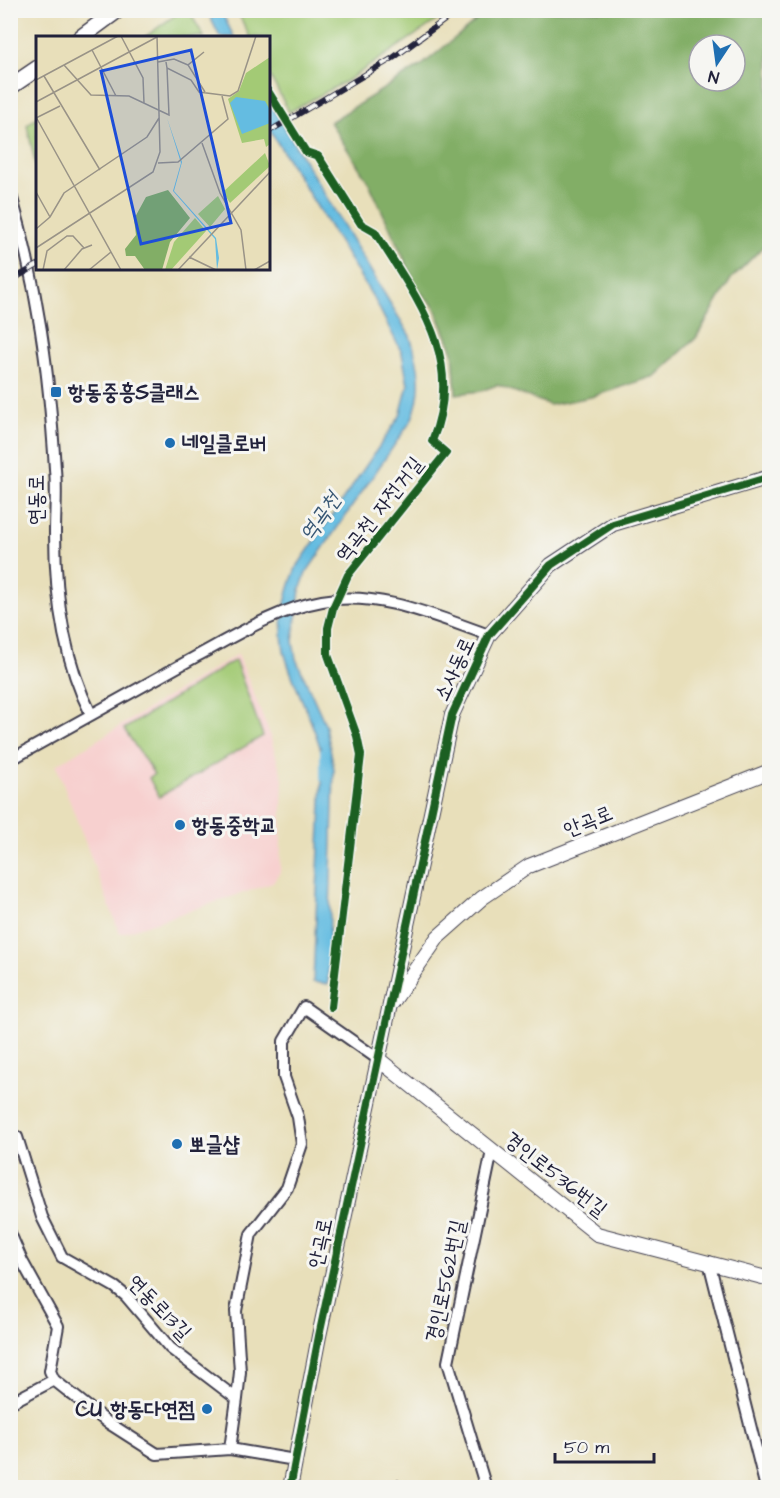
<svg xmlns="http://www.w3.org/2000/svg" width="780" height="1498" font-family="'Architects Daughter','Poor Story',sans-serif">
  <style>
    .built { fill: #f7d0cf }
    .green { fill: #a3ca75; stroke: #627658; stroke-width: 1.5 }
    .forest { fill: #82ae66; stroke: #526850; stroke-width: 1.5; fill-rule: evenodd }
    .water { fill: #64bce1; stroke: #436f8e; stroke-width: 1.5 }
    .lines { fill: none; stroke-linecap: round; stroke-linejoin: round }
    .stream { stroke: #64bce1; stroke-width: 4 }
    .minor-casing { stroke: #403e4e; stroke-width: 14 }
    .tertiary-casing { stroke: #403e4e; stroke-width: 16 }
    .secondary-casing { stroke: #403e4e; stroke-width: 18 }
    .minor { stroke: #fff; stroke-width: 10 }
    .tertiary { stroke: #fff; stroke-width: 14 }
    .secondary { stroke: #fff; stroke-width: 15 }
    .rail-casing { stroke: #22223b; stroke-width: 6 }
    .rail { stroke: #f6f6f2; stroke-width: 4; stroke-dasharray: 11; stroke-linecap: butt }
    .cycleway-casing { stroke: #f6f6f2; stroke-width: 11 }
    .cycleway { stroke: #1b5e20; stroke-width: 8 }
    .poi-dot { fill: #1f6fb2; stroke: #f6f6f2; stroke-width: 2 }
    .labels { text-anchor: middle; stroke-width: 6; stroke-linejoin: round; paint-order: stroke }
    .poi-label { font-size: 21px; font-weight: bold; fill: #22223b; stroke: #f6f6f2; text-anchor: start }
    .street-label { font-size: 21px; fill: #22223b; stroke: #f6f6f2 }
    .water-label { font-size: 22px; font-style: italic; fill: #395875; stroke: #f6f6f2 }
    .inset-road { fill: none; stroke: #999387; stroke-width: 1.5 }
    .view { fill: #1d4ed8; fill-opacity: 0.15; stroke: #1d4ed8; stroke-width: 3 }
    .inset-edge { fill: none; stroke: #22223b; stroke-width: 3 }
  </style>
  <rect width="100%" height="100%" fill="#f6f6f2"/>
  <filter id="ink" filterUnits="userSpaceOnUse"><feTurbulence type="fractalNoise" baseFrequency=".0167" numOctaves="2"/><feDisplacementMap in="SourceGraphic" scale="12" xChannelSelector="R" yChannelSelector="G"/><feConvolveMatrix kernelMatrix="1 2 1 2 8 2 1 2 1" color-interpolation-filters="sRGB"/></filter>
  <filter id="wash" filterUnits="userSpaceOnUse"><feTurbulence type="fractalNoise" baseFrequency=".008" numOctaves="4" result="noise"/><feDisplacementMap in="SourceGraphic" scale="24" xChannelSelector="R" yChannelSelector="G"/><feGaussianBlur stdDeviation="1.35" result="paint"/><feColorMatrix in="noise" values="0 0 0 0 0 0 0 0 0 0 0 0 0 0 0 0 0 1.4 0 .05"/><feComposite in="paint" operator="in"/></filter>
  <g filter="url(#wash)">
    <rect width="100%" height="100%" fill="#e8dfba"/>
    <path class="built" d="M238,654L269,732L283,779L280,872L273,883L120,934L56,765Z"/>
    <path class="green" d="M181,11H189L204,37H145Z
      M237,11H451L348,80L289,112L269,74L268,38L250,37Z
      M37,117V172L27,125Z
      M235,660L263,736L159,797L149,778L154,774L124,729Z"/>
    <path class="forest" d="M488,11H769V241L731,279L696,338L655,376L591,397L550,405L497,385L481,391L456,394L453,352L434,306L419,291L369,183L330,122L422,65ZM699,45H735V81H699Z"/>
    <path class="water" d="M207,11H221L234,37H220Z
      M268,100L410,336C420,367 424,391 411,421L306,573L300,590L293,641L296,659L326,726L334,769L328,984L313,982L323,758C315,723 296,692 286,658C277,630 285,595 296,568L400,416L408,385L402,353L376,302L269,129Z"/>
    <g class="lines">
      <path class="stream" d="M322,750V779"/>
    </g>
  </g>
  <g filter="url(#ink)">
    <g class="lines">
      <defs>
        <path id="minor" d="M10,191C38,288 49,370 55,469C57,491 55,512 55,533C55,594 63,659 91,714
          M10,760C73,725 135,690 197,656C236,635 278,609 322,601C378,590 437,617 489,635
          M10,1135L17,1137L42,1217L62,1257L115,1287L126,1296L170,1348L237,1399L230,1449
          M10,1233L22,1261L58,1326L50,1371L54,1380L10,1403
          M709,1262L766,1488
          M54,1380L107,1422L157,1454L230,1449L295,1460
          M237,1399L240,1372L236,1311L251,1234L287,1188L302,1144L298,1117L284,1077V1041L304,1007L378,1059
          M396,1488V1486
          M486,1488L448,1362L492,1151"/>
        <path id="tertiary" d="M392,1003L438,937L482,898L529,866L770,771
          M378,1059L597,1234L770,1279
          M290,1488L319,1336L452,715L489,635L551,565L613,524L770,477"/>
        <path id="secondary" d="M80,38L118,10
          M10,87L38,68"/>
      </defs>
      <use href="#minor" class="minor-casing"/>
      <use href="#tertiary" class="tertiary-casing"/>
      <use href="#secondary" class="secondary-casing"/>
      <use href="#minor" class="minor"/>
      <use href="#tertiary" class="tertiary"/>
      <use href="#secondary" class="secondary"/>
      <defs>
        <path id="rail" d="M268,132L393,58L458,10
          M10,281L38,265"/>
      </defs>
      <use href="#rail" class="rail-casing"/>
      <use href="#rail" class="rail"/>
      <defs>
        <path id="cycleway" d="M268,91L306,152L318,156L361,224L375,232C417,299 466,359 432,441L446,453L348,575L333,608L328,628V655L357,736L361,755L331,1007
          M290,1488L319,1336L452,715L489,635L551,565L613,524L770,477"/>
      </defs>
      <use href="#cycleway" class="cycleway-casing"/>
      <use href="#cycleway" class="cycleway"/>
    </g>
  </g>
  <g class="poi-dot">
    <rect x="50" y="386" width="12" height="12" rx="3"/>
    <circle cx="170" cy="443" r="6"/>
    <circle cx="180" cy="825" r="6"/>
    <circle cx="177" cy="1144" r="6"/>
    <circle cx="207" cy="1409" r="6"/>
  </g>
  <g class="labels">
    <g class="poi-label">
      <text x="68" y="399">항동중흥S클래스</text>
      <text x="182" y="450">네일클로버</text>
      <text x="192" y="832">항동중학교</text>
      <text x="189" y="1151">뽀글샵</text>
      <text x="195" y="1416" text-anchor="end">CU 항동다연점</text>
    </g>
    <g class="street-label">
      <text transform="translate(36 500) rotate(-90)" y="7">연동로</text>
      <text transform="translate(379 509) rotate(-52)" y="7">역곡천 자전거길</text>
      <text transform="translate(454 669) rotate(-65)" y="7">소사동로</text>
      <text transform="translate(588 821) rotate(-22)" y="7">안곡로</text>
      <text transform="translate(556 1174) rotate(38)" y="7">경인로536번길</text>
      <text transform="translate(320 1243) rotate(-78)" y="7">안곡로</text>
      <text transform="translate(445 1281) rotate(-78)" y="7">경인로562번길</text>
      <text transform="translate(160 1307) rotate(46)" y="7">연동로13길</text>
    </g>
    <g class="water-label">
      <text transform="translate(319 516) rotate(-55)" y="8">역곡천</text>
    </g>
  </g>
  <g transform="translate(36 36)">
    <rect width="234" height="234" fill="#e8dfba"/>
    <path d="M234,21V108L230,111L228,103L206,107L192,63L203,55L210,37ZM229,117L234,130L194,167L187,156ZM182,160L189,173L174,191L162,178ZM159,182L170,195L135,234H129L138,206Z" fill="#a3ca75"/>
    <path d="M132,154L154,182L134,206L126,234H109L99,220H90L89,213L100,199L98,183L110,161Z" fill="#82ae66"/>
    <path d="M200,61L229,65L234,74V87L206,98L194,67ZM131,82L146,126L138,155L180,202L183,222L181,234L179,203L137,155L145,127Z" fill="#64bce1"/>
    <path class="inset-road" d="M85,0L107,42L108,67M56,14L80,60M168,16L152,29L169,56M122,26L138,23L152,29M130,26L131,32L155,44L163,56L194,60L202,55L220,0M28,29L55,59L93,60L133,79L131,32M8,40L64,134M0,44L82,0M0,66L121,1M0,81L85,234M0,82L24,70M166,107L184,157L205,194L210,234M122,127L142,126L192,83L186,60M0,156L14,181M0,193L14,181L28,157L111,101L123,82M0,212L117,136L124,116L121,0M153,221L180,234M7,234L11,215L31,200H37L48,212M28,234L46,213L56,209M53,234L75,216M142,234L234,136M218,234L234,225"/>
    <path class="view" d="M155,14L195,187L105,208L65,35Z"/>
    <rect width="234" height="234" class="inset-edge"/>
  </g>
  <rect width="780" height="1498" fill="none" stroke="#f6f6f2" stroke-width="36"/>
  <g transform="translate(717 63) rotate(193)"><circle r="28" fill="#f6f6f2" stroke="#a1a1a9" stroke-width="1.5"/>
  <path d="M0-4.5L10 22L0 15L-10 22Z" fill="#1f6fb2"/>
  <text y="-9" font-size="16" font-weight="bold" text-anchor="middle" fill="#22223b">N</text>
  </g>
  <path d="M555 1453v9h99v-9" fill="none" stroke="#22223b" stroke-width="3"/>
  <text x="564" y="1453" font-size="18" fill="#22223b" stroke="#f6f6f2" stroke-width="4.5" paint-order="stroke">50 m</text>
</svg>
